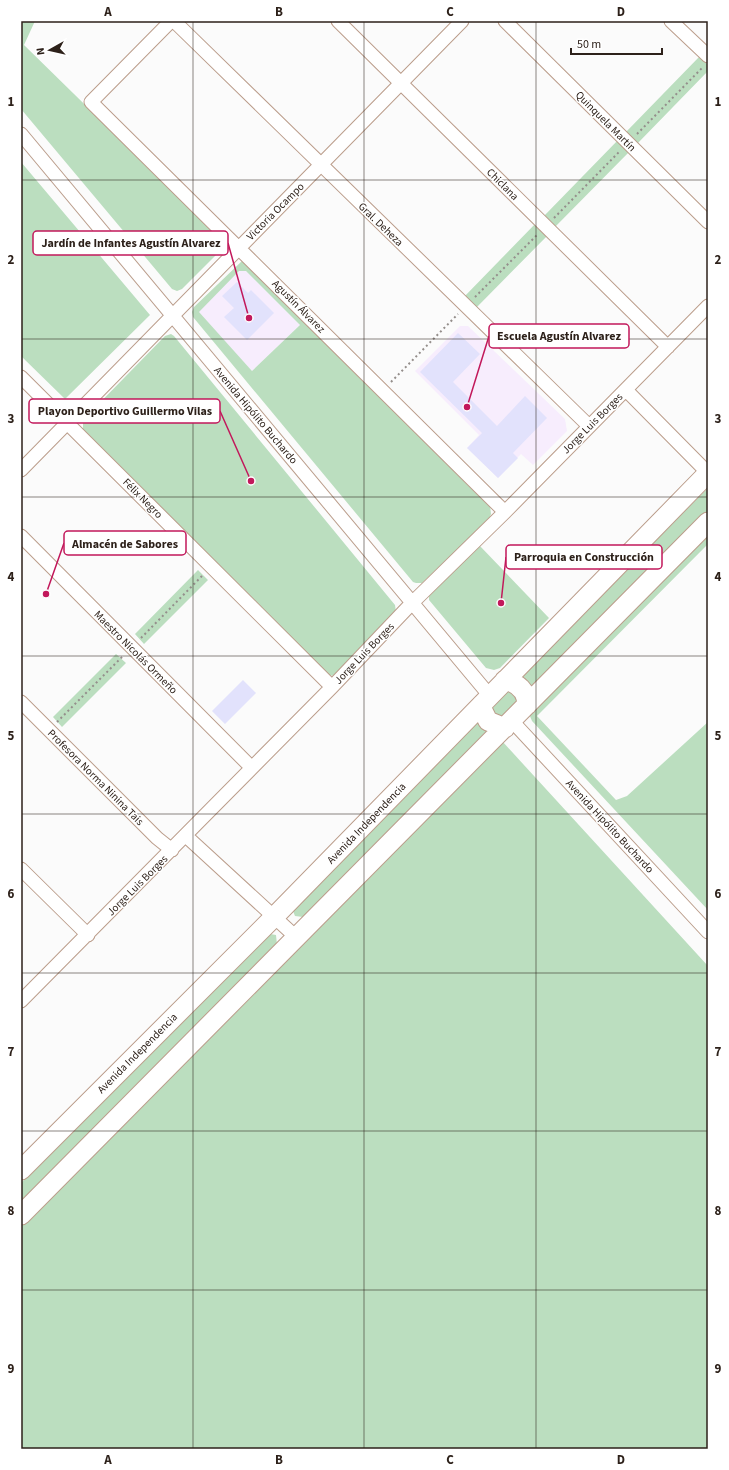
<svg xmlns="http://www.w3.org/2000/svg" width="729" height="1470" font-family="'Source Sans 3',sans-serif">
  <style>
    .education { fill: #f7edfd }
    .green { fill: #bbdebf; fill-rule: evenodd }
    .building { fill: #e2e2fc }
    .lines { fill: none; stroke-linecap: round; stroke-linejoin: round }
    .minor-casing { stroke: #bb9d8b; stroke-width: 15 }
    .secondary-casing { stroke: #bb9d8b; stroke-width: 21 }
    .path { stroke: #948e8b; stroke-width: 2; stroke-dasharray: 2 3; stroke-linecap: butt }
    .minor { stroke: #fff; stroke-width: 13 }
    .secondary { stroke: #fff; stroke-width: 19 }
    .grid { fill: none; stroke: #2d211a; stroke-width: 1; stroke-opacity: 0.55 }
    .labels { text-anchor: middle; stroke-width: 3; stroke-linejoin: round; paint-order: stroke }
    .street-label { font-size: 11px; fill: #2d211a; stroke: #fff }
    .leader { fill: none; stroke: #c2185b; stroke-width: 1.5 }
    .callout-dot { fill: #c2185b; stroke: #fff; stroke-width: 1.5 }
    .callout { fill: #fff; stroke: #c2185b; stroke-width: 1.5 }
    .callout-label { font-size: 12px; text-anchor: middle; font-weight: bold; fill: #2d211a }
    .neatline { fill: none; stroke: #2d211a; stroke-width: 1.5 }
    .grid-label { font-size: 13px; text-anchor: middle; font-weight: bold; fill: #2d211a }
  </style>
  <rect width="100%" height="100%" fill="#fbfbfb"/>
  <path class="education" d="M239,271H246L300,325L252,371L198,312Z
    M460,326H468L565,419L567,431L533,465L521,454L498,478L467,448L479,435L415,371Z"/>
  <path class="green" d="M21,21H35L24,45L223,240V248L182,289L177,291L172,289L21,109Z
    M699,57L708,65V71L637,144L626,132Z
    M619,139L630,151L555,227L544,216Z
    M21,162L150,315L65,399L21,356Z
    M536,223L548,235L475,309L463,298Z
    M242,261H245L490,505L491,514L489,519L422,583H416L413,582L193,317L192,312L194,307ZM239,271H246L300,325L252,371L199,312Z
    M171,334L174,336L395,605L396,612L335,676L327,675L83,430V420L165,336Z
    M708,488V512L532,689L519,676Z
    M708,533V544L537,716L616,800L627,796L708,722V910L532,721L529,714Z
    M479,545L549,618L500,668L494,670L486,668L429,600V593Z
    M198,570L208,580L144,644L135,634Z
    M116,654L126,663L62,727L53,717Z
    M508,691L513,692L518,700L505,717L496,715L493,710V704Z
    M477,720L481,727L488,732L303,917L295,916L293,911Z
    M502,741L708,966V1449H21V1226Z
    M270,934L276,935L277,945L21,1203V1183L265,936Z"/>
  <path class="building" d="M237,282L248,293L251,290L274,313L247,340L224,317L234,308L222,296Z
    M458,333L480,354L453,382L497,426L525,396L547,418L513,453L518,458L498,478L467,448L482,433L420,372Z
    M243,680L256,693L225,724L212,711Z"/>
  <g class="lines">
    <defs>
      <path id="minor" d="M171,21L91,102L505,512
        M174,21L589,426
        M338,21L668,347
        M505,21L708,222
        M671,21L708,56
        M21,134L490,696
        M21,377L332,687
        M626,390L708,473
        M21,470L462,21
        M21,536L251,767
        M21,702L157,838L172,850
        M512,721L708,932
        M186,836L296,937
        M21,869L88,935
        M21,1001L332,687L412,603L505,512L708,306"/>
      <path id="secondary" d="M505,680C518,683 527,691 527,705
        M482,704L483,711L488,721L505,728
        M21,1170L274,917L708,473
        M21,1215L708,522"/>
    </defs>
    <use href="#minor" class="minor-casing"/>
    <use href="#secondary" class="secondary-casing"/>
    <path class="path" d="M637,134L703,67
      M554,218L620,151
      M475,297L537,235
      M391,382L458,314
      M141,638L202,576
      M57,722L123,656"/>
    <use href="#minor" class="minor"/>
    <use href="#secondary" class="secondary"/>
  </g>
  <path class="grid" d="M193,21V1449M364,21V1449M536,21V1449M21,180H708M21,339H708M21,497H708M21,656H708M21,814H708M21,973H708M21,1131H708M21,1290H708"/>
  <g class="labels">
    <g class="street-label">
      <text transform="translate(606 121) rotate(45)" y="4">Quinquela Martín</text>
      <text transform="translate(503 184) rotate(45)" y="4">Chiclana</text>
      <text transform="translate(275 211) rotate(-45)" y="4">Victoria Ocampo</text>
      <text transform="translate(381 224) rotate(44)" y="4">Gral. Deheza</text>
      <text transform="translate(299 306) rotate(45)" y="4">Agustín Álvarez</text>
      <text transform="translate(256 415) rotate(50)" y="4">Avenida Hipólito Buchardo</text>
      <text transform="translate(592 423) rotate(-45)" y="4">Jorge Luis Borges</text>
      <text transform="translate(143 498) rotate(45)" y="4">Félix Negro</text>
      <text transform="translate(136 652) rotate(45)" y="4">Maestro Nicolás Ormeño</text>
      <text transform="translate(364 653) rotate(-46)" y="4">Jorge Luis Borges</text>
      <text transform="translate(96 777) rotate(45)" y="4">Profesora Norma Ninina Tais</text>
      <text transform="translate(366 823) rotate(-46)" y="4">Avenida Independencia</text>
      <text transform="translate(610 826) rotate(47)" y="4">Avenida Hipólito Buchardo</text>
      <text transform="translate(137 885) rotate(-45)" y="4">Jorge Luis Borges</text>
      <text transform="translate(137 1053) rotate(-45)" y="4">Avenida Independencia</text>
    </g>
  </g>
  <path class="leader" d="M249 318L228 243M467 407L489 336M251 481L220 411M46 594L64 543M501 603L506 557"/>
  <g class="callout-dot">
    <circle cx="249" cy="318" r="4"/>
    <circle cx="467" cy="407" r="4"/>
    <circle cx="251" cy="481" r="4"/>
    <circle cx="46" cy="594" r="4"/>
    <circle cx="501" cy="603" r="4"/>
  </g>
  <g class="callout">
    <rect x="33" y="231" width="195" height="24" rx="4"/>
    <rect x="489" y="324" width="140" height="24" rx="4"/>
    <rect x="29" y="399" width="191" height="24" rx="4"/>
    <rect x="64" y="531" width="122" height="24" rx="4"/>
    <rect x="506" y="545" width="156" height="24" rx="4"/>
  </g>
  <g class="callout-label">
    <text x="131" y="247">Jardín de Infantes Agustín Alvarez</text>
    <text x="559" y="340">Escuela Agustín Alvarez</text>
    <text x="125" y="415">Playon Deportivo Guillermo Vilas</text>
    <text x="125" y="548">Almacén de Sabores</text>
    <text x="584" y="561">Parroquia en Construcción</text>
  </g>
  <rect width="729" height="1470" fill="none" stroke="#ffffff" stroke-width="44"/>
  <g transform="translate(50 50) rotate(262)" stroke="#ffffff" stroke-width="3" paint-order="stroke">
  <path d="M0-3L7 15L0 10L-7 15Z" fill="#2d211a"/>
  <text y="-6" font-size="11" font-weight="bold" text-anchor="middle" fill="#2d211a">N</text>
  </g>
  <path d="M571 48v6h91v-6" fill="none" stroke="#2d211a" stroke-width="2"/>
  <text x="577" y="48" font-size="12" fill="#2d211a" stroke="#ffffff" stroke-width="3" paint-order="stroke">50 m</text>
  <rect x="22" y="22" width="685" height="1426" class="neatline"/>
  <g class="grid-label">
    <text x="108" y="16">A</text>
    <text x="279" y="16">B</text>
    <text x="450" y="16">C</text>
    <text x="621" y="16">D</text>
    <text x="11" y="106">1</text>
    <text x="718" y="106">1</text>
    <text x="11" y="264">2</text>
    <text x="718" y="264">2</text>
    <text x="11" y="423">3</text>
    <text x="718" y="423">3</text>
    <text x="11" y="581">4</text>
    <text x="718" y="581">4</text>
    <text x="11" y="740">5</text>
    <text x="718" y="740">5</text>
    <text x="11" y="898">6</text>
    <text x="718" y="898">6</text>
    <text x="11" y="1056">7</text>
    <text x="718" y="1056">7</text>
    <text x="11" y="1215">8</text>
    <text x="718" y="1215">8</text>
    <text x="11" y="1373">9</text>
    <text x="718" y="1373">9</text>
    <text x="108" y="1464">A</text>
    <text x="279" y="1464">B</text>
    <text x="450" y="1464">C</text>
    <text x="621" y="1464">D</text>
  </g>
</svg>
